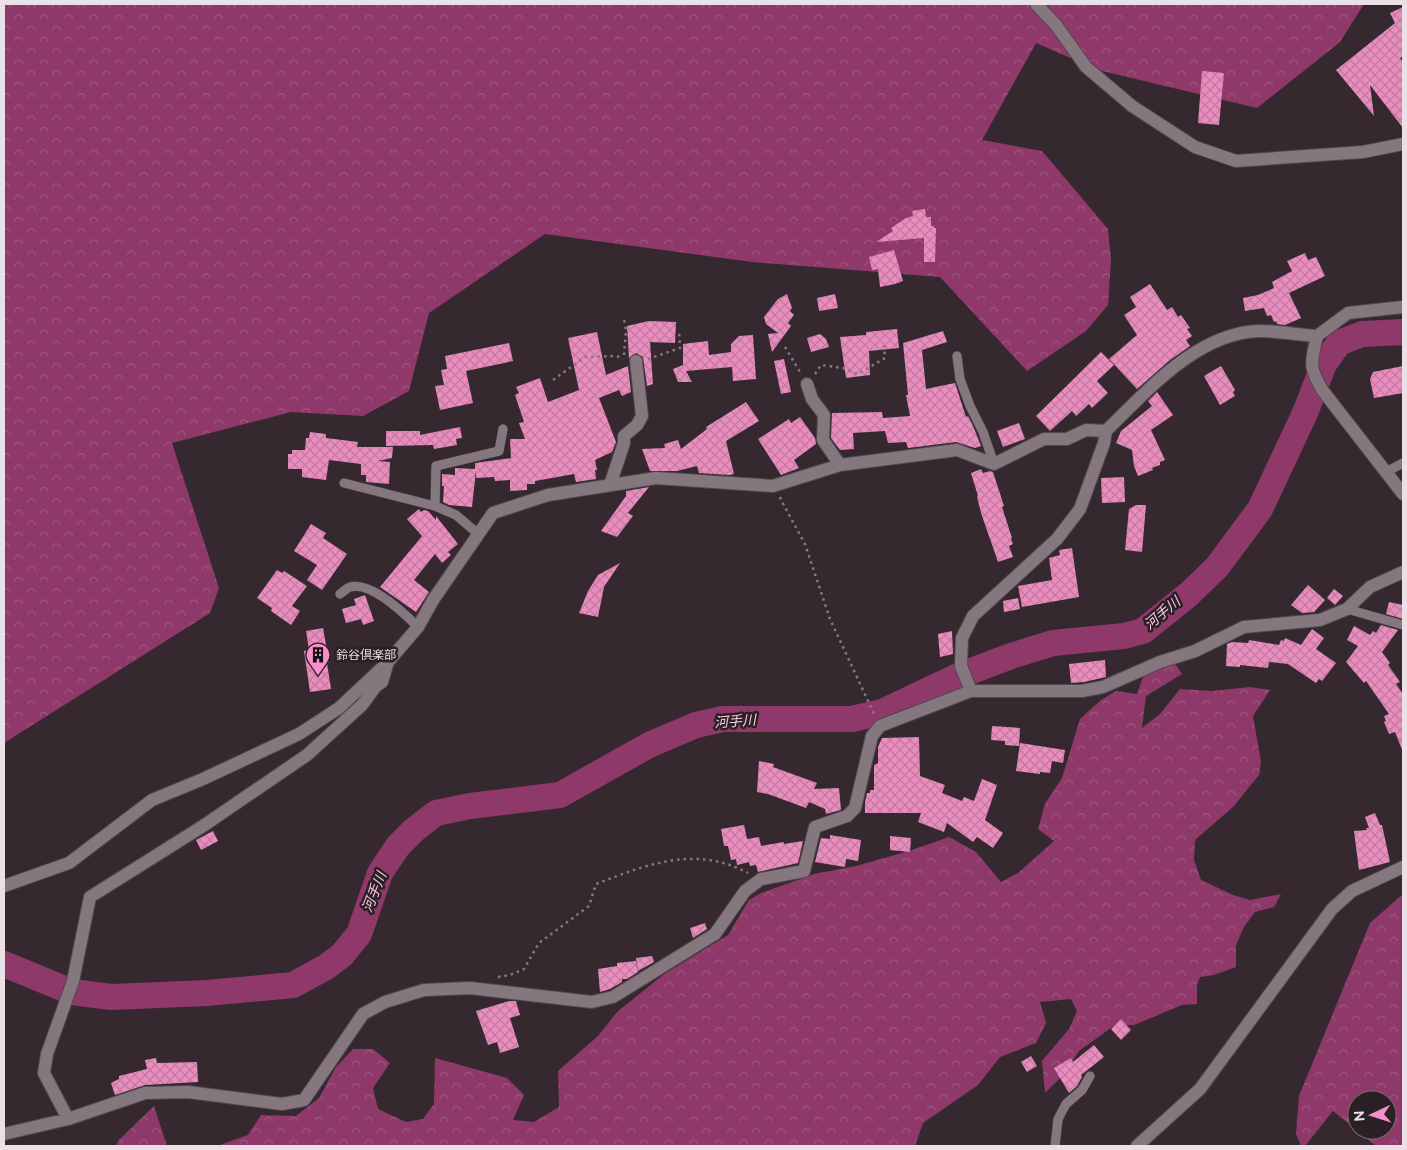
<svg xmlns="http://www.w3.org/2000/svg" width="1407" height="1150" font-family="Raleway,'Noto Sans JP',sans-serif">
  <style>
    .forest { fill: url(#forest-crowns) }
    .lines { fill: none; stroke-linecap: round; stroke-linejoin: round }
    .river { stroke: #8e396a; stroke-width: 26 }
    .building { fill: url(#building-cross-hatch) }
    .service-casing { stroke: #52484d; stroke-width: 10 }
    .minor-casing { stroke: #52484d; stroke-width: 14 }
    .path { stroke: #847a7f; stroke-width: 2.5; stroke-dasharray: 2.5 4; stroke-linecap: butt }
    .service { stroke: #85777e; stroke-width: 9 }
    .minor { stroke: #85777e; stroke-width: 12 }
    .labels { text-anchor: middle; stroke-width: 5; stroke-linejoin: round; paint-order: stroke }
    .poi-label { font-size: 12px; fill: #e9e1e5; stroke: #2b2025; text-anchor: start }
    .water-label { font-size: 14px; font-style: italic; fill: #fecce5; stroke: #2b2025 }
  </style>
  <defs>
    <pattern id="forest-crowns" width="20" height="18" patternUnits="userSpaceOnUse" patternTransform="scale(1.25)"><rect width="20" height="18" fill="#8f396b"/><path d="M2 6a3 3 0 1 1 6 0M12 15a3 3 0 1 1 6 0" fill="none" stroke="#9f5580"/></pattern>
    <pattern id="building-cross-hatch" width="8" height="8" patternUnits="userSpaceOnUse" patternTransform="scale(1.25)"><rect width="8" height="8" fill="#ea8cbe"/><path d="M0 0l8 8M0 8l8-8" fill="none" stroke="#c17aa0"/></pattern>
  </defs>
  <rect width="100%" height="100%" fill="#35292f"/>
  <path class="forest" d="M4,4H1364L1340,42L1257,108L1098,70L1036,43L982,140L1042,151L1108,229L1111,260L1108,305L1086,331L1027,371L940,277L752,262L545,234L429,313L409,391L363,416L291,412L172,443L219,588L210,613L4,743Z
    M1174,662L1182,674L1146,696L1142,728L1160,714L1180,689L1212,691L1250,687L1270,690L1253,716L1261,762L1259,775L1233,807L1195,840L1194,860L1201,880L1233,895L1250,900L1281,894L1274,907L1255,912L1244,927L1236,945V967L1214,975L1200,977L1197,985V1004L1182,1005L1134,1025H1115L1079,1051L1064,1074L1045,1093L1042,1061L1069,1029L1077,1011L1071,999L1040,1002L1046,1023L1036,1043L1000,1057L978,1085L923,1123L915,1146H217L248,1135L261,1115L296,1116L319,1098L336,1067L353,1049H373L390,1063L373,1088L378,1109L406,1122L423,1119L434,1104L435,1058L507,1078L524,1095L513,1120L534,1122L559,1107L558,1071L598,1036L617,1012L663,975L728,935L749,900L761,893L814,874L856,866L909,851L949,837L976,852L1001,882L1018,873L1054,841L1038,829L1045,804L1062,778L1080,719L1101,700L1116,691L1137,694L1143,677Z
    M1403,894V1146H1376L1357,1130H1387V1100H1357V1130L1333,1111L1305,1146H1301L1296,1134L1299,1096L1370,923Z
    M154,1106L167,1146H116L119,1140Z"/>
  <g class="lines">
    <path class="river" d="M4,964L72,992L111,997L207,993L293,985L326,967L342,955L359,934L380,873L398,846L414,830L436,813L470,806L560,795L649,745L696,725L723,719H852L882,712L956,677L1011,656L1053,643L1124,636L1143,631L1189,594L1217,567L1260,509L1305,413L1324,364L1339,343L1362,334L1403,332"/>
  </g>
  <path class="building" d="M1403,7V56L1400,58L1403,62V128L1370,85L1374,116L1336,70L1395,23L1390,13Z
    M1202,71L1224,73L1219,125L1198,123Z
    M925,209L926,217H931V226H934V228H936L935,262H924V238L876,242L893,231L891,228L906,218L913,216L912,211Z
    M894,250L903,281L895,284L880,287L878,269L872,270L869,257Z
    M1305,253L1308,260L1316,257L1325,276L1289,293L1301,318L1285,325L1277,324L1276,321L1274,322L1271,315L1267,316L1264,308L1245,311L1243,298L1258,295L1274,288L1272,282L1292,271L1287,261Z
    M1150,284L1167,310L1172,307L1178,317L1181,315L1190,328L1187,329L1192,336L1186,340L1190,346L1170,360L1137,389L1109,359L1137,335L1124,315L1136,307L1130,297Z
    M787,294L792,308L790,311L794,315L788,323L791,326L772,352L768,334L778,333L766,324L764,317L778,299Z
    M835,294L838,308L819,311L817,298Z
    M649,321L676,322L675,343L650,342L653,384L647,386L643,357L636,353L629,358L627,326Z
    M897,329L899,348L869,351L870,375L846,378L840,337L866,335V332Z
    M943,331L947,342L922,350L926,389L955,383L966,417L968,416L973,426L981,446L975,448L956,442L908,448L906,442L888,443L885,431L853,433L854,449L840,450L831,438L832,413L882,412L883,418L910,416L906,395H908L903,343Z
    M597,332L606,375L628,366L631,392L622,396L619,390L599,398L616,442L612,452L595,460L597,470H595L596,479L576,482L574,474L535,481V484H527V490L510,491V480L495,481L494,477L476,478V470L472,507L449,505L443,502L444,486H442V474L455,475V468L475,469V463L511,458L510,439H525L519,423L524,422L515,395L519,393L516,387L540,378L548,402L579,390L568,338Z
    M820,334L826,339L829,347L811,352L807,338Z
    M753,335L756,379L733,381L732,367L686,371L692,382H678L673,369L683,365V344L708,341L709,355L731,352V344L739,336Z
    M509,343L513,361L466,371L473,403L440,410L435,386L444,385L441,370L447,369L445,356Z
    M1101,352L1114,365L1097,381L1108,393L1092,408L1089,404L1076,416L1072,411L1050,431L1036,416Z
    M784,359L791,392L781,394L774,361Z
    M1221,366L1235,390L1233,392L1235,396L1220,405L1204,376Z
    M1403,366V393L1374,398L1370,379L1373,372Z
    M1157,392L1173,415L1151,430L1165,460L1160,462V465L1152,468L1153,470L1138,476L1134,466L1132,450L1116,443L1121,431L1152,406L1148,401Z
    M746,402L759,421L726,441L734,474L729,475L699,473L697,466L677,471H650L642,449L665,448L664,444L678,440L681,449L707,429L706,427Z
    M800,417L815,438L816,444L794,460L799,468L781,475L758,439L789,419L791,423Z
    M1019,423L1025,439L1003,447L997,431Z
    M460,427L462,438L456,439L457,445L434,449L433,445L386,446V431H420V435Z
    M310,432L326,434V438L358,442L357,447H393L392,458L378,461L390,462L389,484L366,482V475H361V464L329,460L326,480L302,477V469H288V454H292V450H305L306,438H309Z
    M981,469L983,473L990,471L993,472L1004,506L1002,507L1012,538L1011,539L1013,544L1009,546L1013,557L998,562L981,513L977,497L978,496L971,473Z
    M1124,477L1125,502L1102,503L1101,478Z
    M649,487L628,513L633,516L617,537L601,531L626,496V491Z
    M1136,505H1146L1142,552L1125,550L1129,509Z
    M419,509L421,512L424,510L428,511L436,520V516L458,544L448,552L451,555L442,563L435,554L414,580L429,592L416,612L380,587L422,536L407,519Z
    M311,524L326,533L323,538L347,554L322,590L307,580L317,565L294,551Z
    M1072,548L1079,597L1022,607L1018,586L1052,580L1049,558L1060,555L1059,550Z
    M620,563L604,587L598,617L579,613L588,591L598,575Z
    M277,570L282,573L284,571L307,586L292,606L300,611L291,625L271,611L272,608L257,598Z
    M1308,585L1325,600L1314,612L1302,613L1291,605Z
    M1334,589L1343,596L1335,605L1327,598Z
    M365,595L374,621L363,625L361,619L346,623L342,609L356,605L354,599Z
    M1018,598L1020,609L1004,612L1003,601Z
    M1389,602L1403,605V619L1386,614Z
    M1381,625L1398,630L1382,652L1390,663L1388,665L1400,682L1396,684L1403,694V752L1395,732L1389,734L1384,722L1386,721L1384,716L1389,714L1366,681L1364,683L1346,662L1358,646L1347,640L1354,626L1370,635L1373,631L1376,633Z
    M323,628L329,662L327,663L331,689L310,692L304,651L309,650L306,631Z
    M1312,629L1324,638L1316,649L1336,663L1322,681L1319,679L1316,683L1288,664L1269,662L1268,668L1240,665V667L1226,666L1227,644L1232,642L1248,643L1249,640L1279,645L1281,640L1284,641L1285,638L1301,645Z
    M952,631L953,654L940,657L938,634Z
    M1105,660L1106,677L1084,682L1071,683L1069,664Z
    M992,726L1020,728L1019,746L1005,745V741L991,740Z
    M919,737L920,776L945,785L942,793L962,801L964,797L974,801L982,779L997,785L985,820L1003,833L993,848L977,837L973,842L947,823L944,832L918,822L921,813H865V803L867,793H870V790H874V765L878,763V747L882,738Z
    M1020,743L1065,750L1063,763L1052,761L1050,773L1040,772V774L1016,771Z
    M759,761L774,764L773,767L817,783L814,789L839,788L841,810L826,814L825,809L809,802L806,808L768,794L757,792Z
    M1375,813L1380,825H1382L1390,862L1359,870L1354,831L1367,830L1366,828H1369L1365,817Z
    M744,825L747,839L759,837L761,846L784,842V844L803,841L798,863L758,872L756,865L750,866L749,862L737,865L736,859L731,860L728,846H724L721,829Z
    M213,831L218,841L201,850L196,840Z
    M830,835L861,840L858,861L846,859L845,867L815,862L821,838L830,839Z
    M890,836L911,838L910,852L890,850Z
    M705,923L707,929L693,938L690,928Z
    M652,956L654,962L638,971L636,958Z
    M636,961L638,972L627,979H622V982L610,989L600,992L598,969L617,966V963Z
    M509,1001H516L520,1015L510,1018L519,1047L500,1053L497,1042L488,1045L476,1011Z
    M1121,1019L1131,1030L1121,1040L1111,1029Z
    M1094,1045L1104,1057L1081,1075L1082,1077L1077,1086L1069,1093L1054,1068L1071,1058L1073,1062Z
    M1031,1056L1037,1066L1027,1072L1021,1062Z
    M156,1058L157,1063L197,1062L198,1082L145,1085L115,1095L111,1083L119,1079V1076L147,1069L145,1060Z"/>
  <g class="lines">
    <defs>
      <path id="service" d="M957,356L960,379L970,406L983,432L994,464
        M1386,472L1403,463
        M344,483L435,506L456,515L477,533
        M435,506L436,466L499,451L503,429
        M340,594C343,592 347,588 350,587C371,581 404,613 418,627
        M1347,609L1403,625
        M1055,1146L1058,1119L1066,1104L1082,1090L1090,1076"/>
      <path id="minor" d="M1036,4L1056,25L1086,67L1132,106L1195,147L1236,161L1363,152L1403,144
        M1317,336C1311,362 1308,367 1323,391L1403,494
        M807,384L812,399L824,415L823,440L840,465
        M610,485L624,443V436L637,425L642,416L636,361
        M971,691L961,666L962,638L973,616L1057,539L1080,509L1104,443L1106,431
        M4,886L69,863L152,800L203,779L299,734L339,708L388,662L418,627L433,600L493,513L548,495L656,478L773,486L840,465L957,450L994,464L1044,439H1067L1086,430L1106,431C1147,391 1198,332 1260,331C1279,331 1299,335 1317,336L1348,313L1403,307
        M68,1119L44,1073L47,1054L73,981L90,897L203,826L307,755L362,705L376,686L382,682L388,662
        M4,1134L68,1119L145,1093L188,1092L282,1104L304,1100L363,1014L385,1002L424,990L470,988L592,1002L613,997L715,934L745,891L761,879L804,871L815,827L847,816L855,808L872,736L880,726L971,691H1082L1103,687L1160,662L1195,651L1244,627L1320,620L1347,609L1370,587L1403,572
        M1137,1146L1200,1089L1332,909L1352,891L1403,867"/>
    </defs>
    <use href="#service" class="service-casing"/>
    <use href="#minor" class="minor-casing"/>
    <path class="path" d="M785,347L800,372
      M624,355L626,330L624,319
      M648,359L680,348L679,330
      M815,374L821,365L843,368L858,374L885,358L884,343
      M553,380L585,357L617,356L623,359
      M780,497L781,500L805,544L830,619L875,716
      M498,977L510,975L524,969L539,943L589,906L596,884C648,864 696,845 748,873"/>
    <use href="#service" class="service"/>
    <use href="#minor" class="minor"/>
  </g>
  <defs>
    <symbol id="building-pin" viewBox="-11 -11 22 30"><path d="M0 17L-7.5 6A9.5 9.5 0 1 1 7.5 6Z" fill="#f98fc9" stroke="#2b2025"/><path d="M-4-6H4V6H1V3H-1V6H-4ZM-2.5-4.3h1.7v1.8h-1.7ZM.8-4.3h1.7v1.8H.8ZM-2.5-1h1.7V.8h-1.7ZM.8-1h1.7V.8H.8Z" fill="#111"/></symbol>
  </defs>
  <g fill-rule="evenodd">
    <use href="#building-pin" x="304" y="641" width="28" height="38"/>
  </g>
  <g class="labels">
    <g class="poi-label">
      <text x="336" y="659">鈴谷倶楽部</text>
    </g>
    <g class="water-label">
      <text transform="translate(1162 613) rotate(-40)" y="5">河手川</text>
      <text transform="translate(735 721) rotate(-4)" y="5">河手川</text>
      <text transform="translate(374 892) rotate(-68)" y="5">河手川</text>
    </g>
  </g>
  <rect width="1407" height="1150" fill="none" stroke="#e9e1e5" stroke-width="10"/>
  <g transform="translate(1372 1115) rotate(266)"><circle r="24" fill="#2b2025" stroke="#776d72"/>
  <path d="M0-4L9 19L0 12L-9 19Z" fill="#f98fc9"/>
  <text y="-8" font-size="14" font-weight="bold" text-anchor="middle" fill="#e9e1e5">N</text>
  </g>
</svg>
